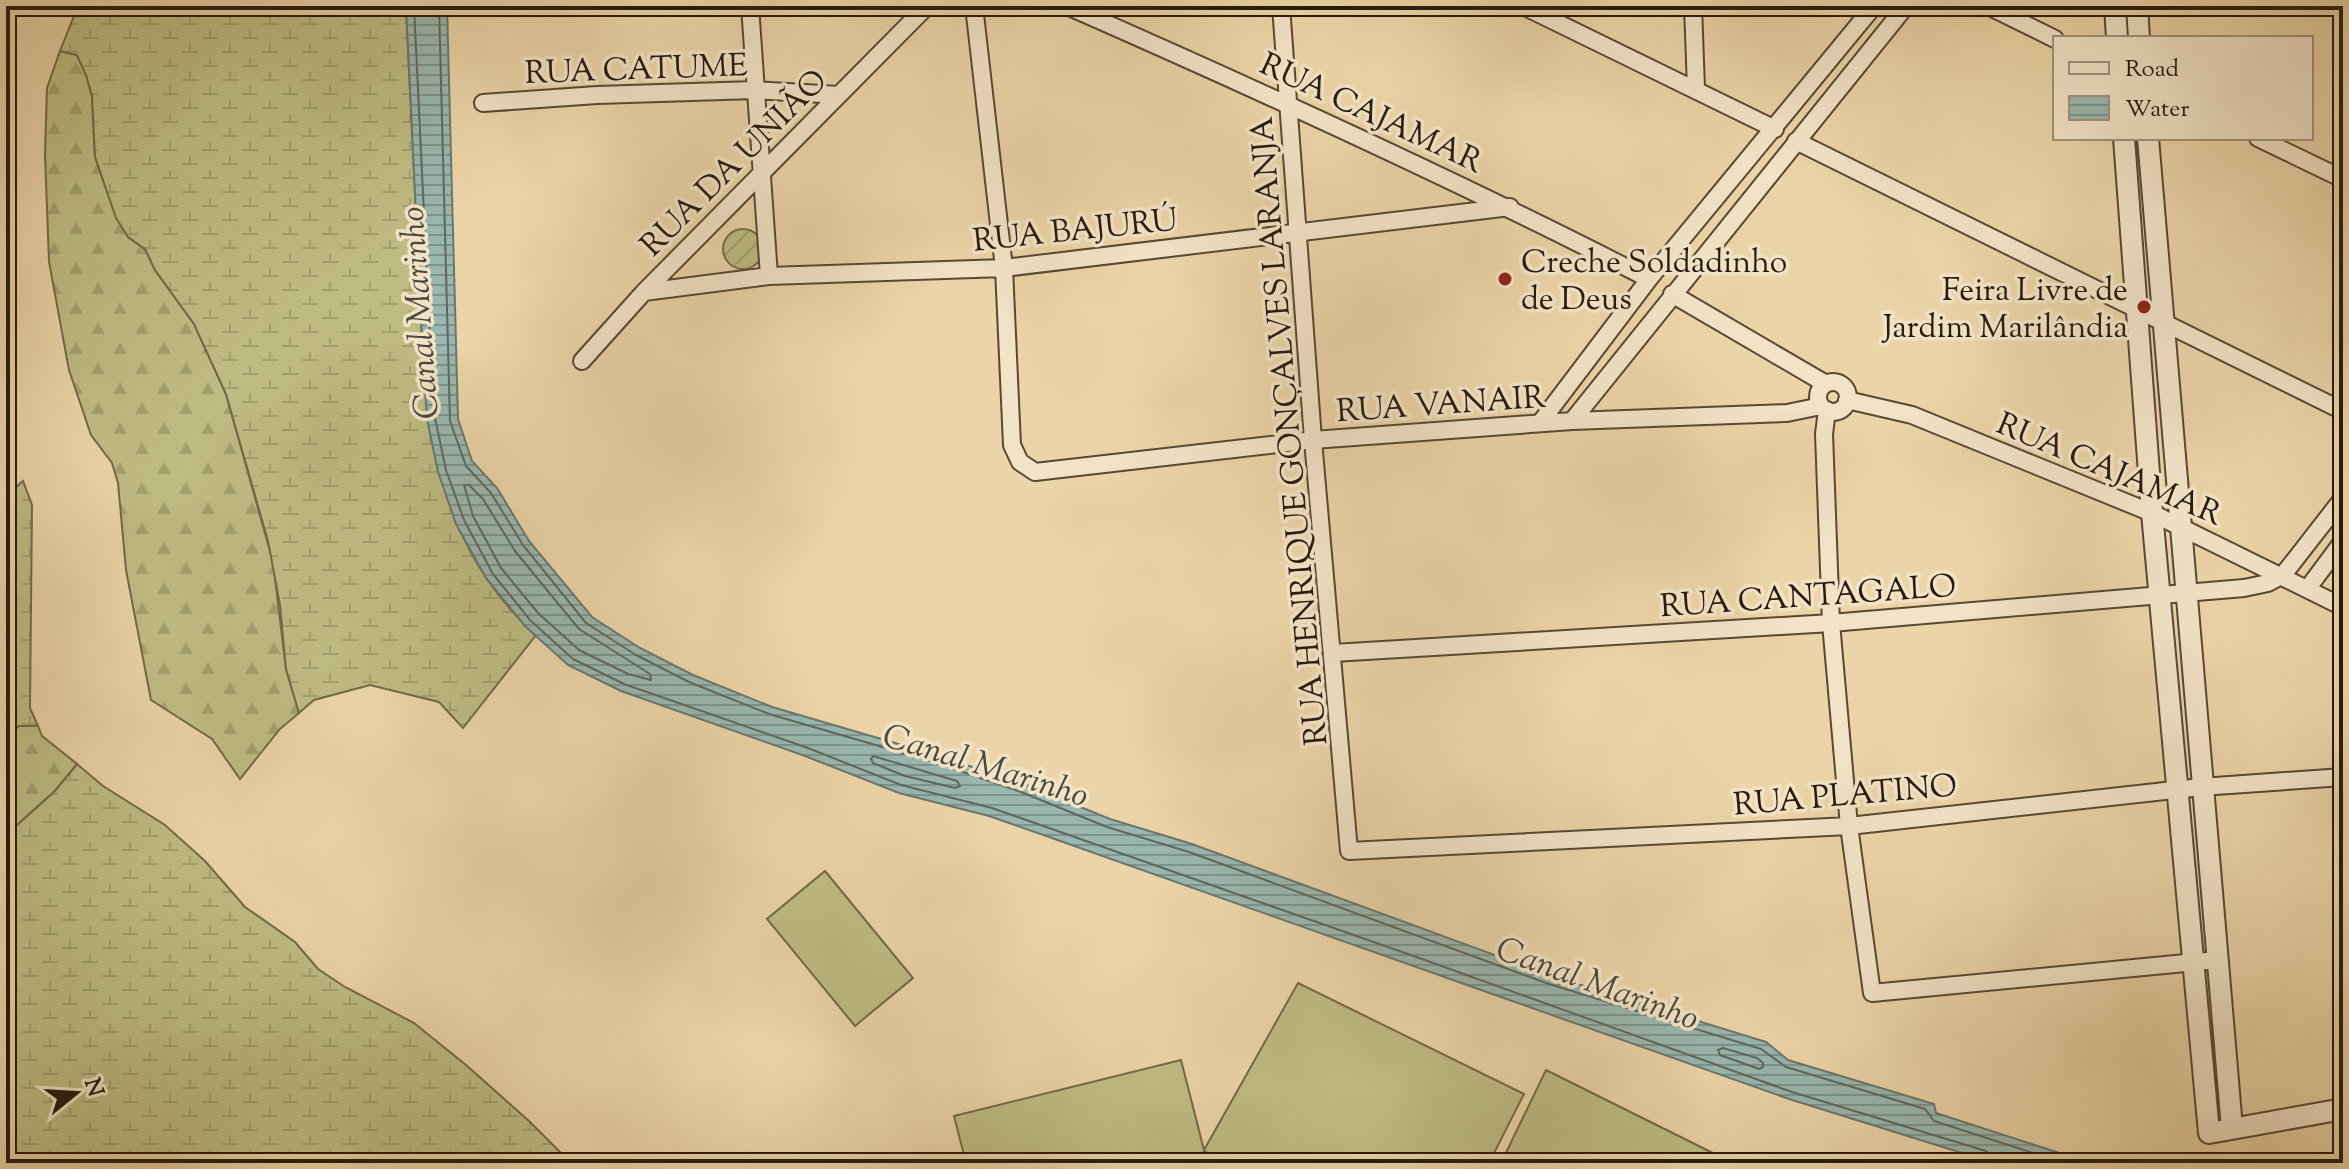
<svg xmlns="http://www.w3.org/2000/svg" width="2349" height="1169" font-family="'Sorts Mill Goudy',serif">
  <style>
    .forest { fill: url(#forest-firs); stroke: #726a48; stroke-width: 2 }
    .wetland { fill: url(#wetland-marsh); stroke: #726a48; stroke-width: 2 }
    .garden { fill: url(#garden-furrows); stroke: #726a48; stroke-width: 2 }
    .pitch { fill: #bebb83; stroke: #726a48; stroke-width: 2 }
    .water { fill: url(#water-rules); stroke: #6b786f; stroke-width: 2 }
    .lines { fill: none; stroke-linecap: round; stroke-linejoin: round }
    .shore { stroke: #60685e; stroke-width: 2 }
    .minor-casing { stroke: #584834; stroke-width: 20 }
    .tertiary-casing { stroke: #584834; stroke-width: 24 }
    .minor { stroke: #f2e3c6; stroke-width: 16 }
    .tertiary { stroke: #f2e3c6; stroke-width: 20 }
    .poi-dot { fill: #8f2418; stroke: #f2e3c6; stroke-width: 3 }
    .labels { text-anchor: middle; stroke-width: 7; stroke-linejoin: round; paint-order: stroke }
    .street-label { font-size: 32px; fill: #271a0e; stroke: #f2e3c6 }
    .poi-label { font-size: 32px; fill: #271a0e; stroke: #f2e3c6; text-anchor: start }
    .water-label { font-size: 34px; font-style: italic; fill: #49493e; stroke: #f2e3c6 }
  </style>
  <defs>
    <pattern id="forest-firs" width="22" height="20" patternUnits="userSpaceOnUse" patternTransform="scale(2)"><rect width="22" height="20" fill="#bebb83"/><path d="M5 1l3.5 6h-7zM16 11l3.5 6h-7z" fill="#a3a070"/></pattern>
    <pattern id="wetland-marsh" width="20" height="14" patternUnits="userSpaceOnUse" patternTransform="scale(2)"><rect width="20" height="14" fill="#bebb83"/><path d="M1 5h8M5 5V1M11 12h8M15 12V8" fill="none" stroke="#a3a070"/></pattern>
    <pattern id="garden-furrows" width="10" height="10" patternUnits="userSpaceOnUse" patternTransform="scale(2)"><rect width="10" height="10" fill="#bebb83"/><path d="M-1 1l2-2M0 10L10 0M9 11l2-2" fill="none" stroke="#a3a070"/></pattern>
    <pattern id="water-rules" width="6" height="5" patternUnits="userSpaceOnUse" patternTransform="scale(2)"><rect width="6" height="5" fill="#99b7af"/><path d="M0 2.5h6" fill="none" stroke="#7d948d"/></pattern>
  </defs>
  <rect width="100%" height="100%" fill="#ebd4a7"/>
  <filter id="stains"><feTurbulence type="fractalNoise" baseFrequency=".0025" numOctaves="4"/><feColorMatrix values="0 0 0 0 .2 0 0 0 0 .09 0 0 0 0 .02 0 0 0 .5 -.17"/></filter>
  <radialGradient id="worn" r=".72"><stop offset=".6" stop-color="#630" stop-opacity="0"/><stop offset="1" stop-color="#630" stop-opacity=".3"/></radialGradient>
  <path class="forest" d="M60,51L77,55L86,75L92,96L95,157L128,237L145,249L155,270L194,324L226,394L273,562L286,669L299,713L280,729L240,779L212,739L151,700L126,570L118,483L112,463L91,435L69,370L49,262L45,154L47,88Z
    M19,726H38L42,736L77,764L55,791L6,835V738Z"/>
  <path class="wetland" d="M78,6H406L423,360C431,465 454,562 536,635L463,728L439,702L370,685L314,700L299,713L286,669L280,605L268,541L226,394L194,324L155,270L145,249L128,237L116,218L95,157L92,96L86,75L77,55L60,51Z
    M23,481L32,505L30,708L38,726H19L6,738V496Z
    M77,764L103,786L165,825L205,861L245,907L295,942L318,969L345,987L414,1023L466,1065L530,1122L571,1163H6V835L55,791Z"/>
  <path class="garden" d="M723 249a20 20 0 1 1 40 0a20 20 0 1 1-40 0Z"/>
  <path class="pitch" d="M825,871L913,978L855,1026L767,919Z
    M1298,983L1524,1094L1489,1163H1227L1204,1151L1206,1163H966L954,1116L1181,1060L1204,1150Z
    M1546,1070L1733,1163H1501Z"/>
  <path class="water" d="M406,6H447L458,419L472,461L497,488L529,541L592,617L640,648L693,675L772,707L936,755L1024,784L1110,819L1192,844L1552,976L1766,1042L1788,1060L1934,1104L1936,1113L2090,1163H1994L1789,1099L1049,837L989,816L899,793L805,756L621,691L568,665L525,626L486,578L456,524L438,472L427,419L423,360Z"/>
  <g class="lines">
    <path class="shore" d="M414,6L431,360L435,418L446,470L464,520L493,574L530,620L573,659L624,684L808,748L901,785L992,808L1422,959L1792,1092L1986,1151L1991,1156L1993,1163
      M439,6L450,421L466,466L491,493L523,545L586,623L636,655L689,682L769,714L934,762L1021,792L1107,827L1189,852L1549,984L1761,1049L1786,1067L1925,1109L1934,1121L2064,1163
      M464,485H469L483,499L515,551L579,629L650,674L651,680L628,674L579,650L538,613L501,568L473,516Z
      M873,756L957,781L960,786L955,788L905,776L873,763L871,759Z
      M1723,1048L1757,1058L1763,1063V1067L1759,1069L1720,1055L1718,1050Z"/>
    <defs>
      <path id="minor" d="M750,6L769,276
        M974,6L1004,268L1012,445L1020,462L1035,472L1313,440L1572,421L1787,413L1821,406
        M1067,6C1263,92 1458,181 1649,279
        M1281,6L1313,440L1349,851L1849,826L2201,787L2343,777
        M1523,6L1775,129
        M1693,6L1696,89
        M1988,6L2055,39
        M483,103L597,95L755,90L839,95
        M2258,138L2343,179
        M1796,141L2343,411
        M644,292L769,276L1004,268L1510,207
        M1672,294L1826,384
        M582,361L644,292L927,6
        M1818 397a15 15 0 1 1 30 0a15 15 0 1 1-30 0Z
        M1847,400L1912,415L2152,513L2343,607
        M1827,410L1824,434L1831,623L1849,826L1872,993L2217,960
        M1572,421L1906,6
        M1540,423L1649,279L1874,6
        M2308,588L2343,541
        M1333,653L1831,623L2244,588L2268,583L2283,575L2343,498"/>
      <path id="tertiary" d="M2115,6L2117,38
        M2137,6L2139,38
        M2124,138L2152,513L2209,1133L2343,1109
        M2148,138L2232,1128"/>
    </defs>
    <use href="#minor" class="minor-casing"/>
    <use href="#tertiary" class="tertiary-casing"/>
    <use href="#minor" class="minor"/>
    <use href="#tertiary" class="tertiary"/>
  </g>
  <g class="poi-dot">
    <circle cx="1505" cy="279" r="8"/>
    <circle cx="2144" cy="307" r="8"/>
  </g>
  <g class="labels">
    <g class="street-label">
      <text transform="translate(636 68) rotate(-2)" y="11">RUA CATUME</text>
      <text transform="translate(1372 112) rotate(25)" y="11">RUA CAJAMAR</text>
      <text transform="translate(733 162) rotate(-45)" y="11">RUA DA UNIÃO</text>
      <text transform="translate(1075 229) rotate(-6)" y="11">RUA BAJURÚ</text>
      <text transform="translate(1441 403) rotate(-4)" y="11">RUA VANAIR</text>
      <text transform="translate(1288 431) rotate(-95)" y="11">RUA HENRIQUE GONÇALVES LARANJA</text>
      <text transform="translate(2110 468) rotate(23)" y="11">RUA CAJAMAR</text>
      <text transform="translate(1808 595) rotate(-4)" y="11">RUA CANTAGALO</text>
      <text transform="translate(1845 794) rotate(-5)" y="11">RUA PLATINO</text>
    </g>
    <g class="poi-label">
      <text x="1521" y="272">Creche Soldadinho<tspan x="1521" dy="37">de Deus</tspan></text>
      <text x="2128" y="300" text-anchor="end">Feira Livre de<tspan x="2128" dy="37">Jardim Marilândia</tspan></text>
    </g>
    <g class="water-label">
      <text transform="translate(418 313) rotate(-94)" y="12">Canal Marinho</text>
      <text transform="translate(986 764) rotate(17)" y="12">Canal Marinho</text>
      <text transform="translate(1598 982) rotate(20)" y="12">Canal Marinho</text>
    </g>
  </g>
  <rect width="2349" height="1169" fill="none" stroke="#ebd4a7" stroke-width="32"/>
  <rect x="8" y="8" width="2333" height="1153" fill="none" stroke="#271a0e" stroke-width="4"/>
  <rect x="16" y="16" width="2317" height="1137" fill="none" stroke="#271a0e" stroke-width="2"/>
  <rect x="2053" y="36" width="260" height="104" fill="#f2e3c6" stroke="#a1937c" stroke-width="2"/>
  <rect x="2069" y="62" width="40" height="12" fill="#f2e3c6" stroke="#a1937c" stroke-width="2"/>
  <text x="2125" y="76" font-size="24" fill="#271a0e">Road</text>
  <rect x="2069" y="96" width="40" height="24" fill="url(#water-rules)" stroke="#a1937c" stroke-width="2"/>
  <text x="2125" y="116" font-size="24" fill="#271a0e">Water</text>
  <g transform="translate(76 1093) rotate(72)" stroke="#f2e3c6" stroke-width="6" paint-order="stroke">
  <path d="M0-6L14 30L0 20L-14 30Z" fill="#271a0e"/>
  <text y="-12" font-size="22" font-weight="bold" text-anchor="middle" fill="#271a0e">N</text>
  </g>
  <rect width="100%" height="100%" filter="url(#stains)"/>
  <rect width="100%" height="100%" fill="url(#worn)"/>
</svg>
